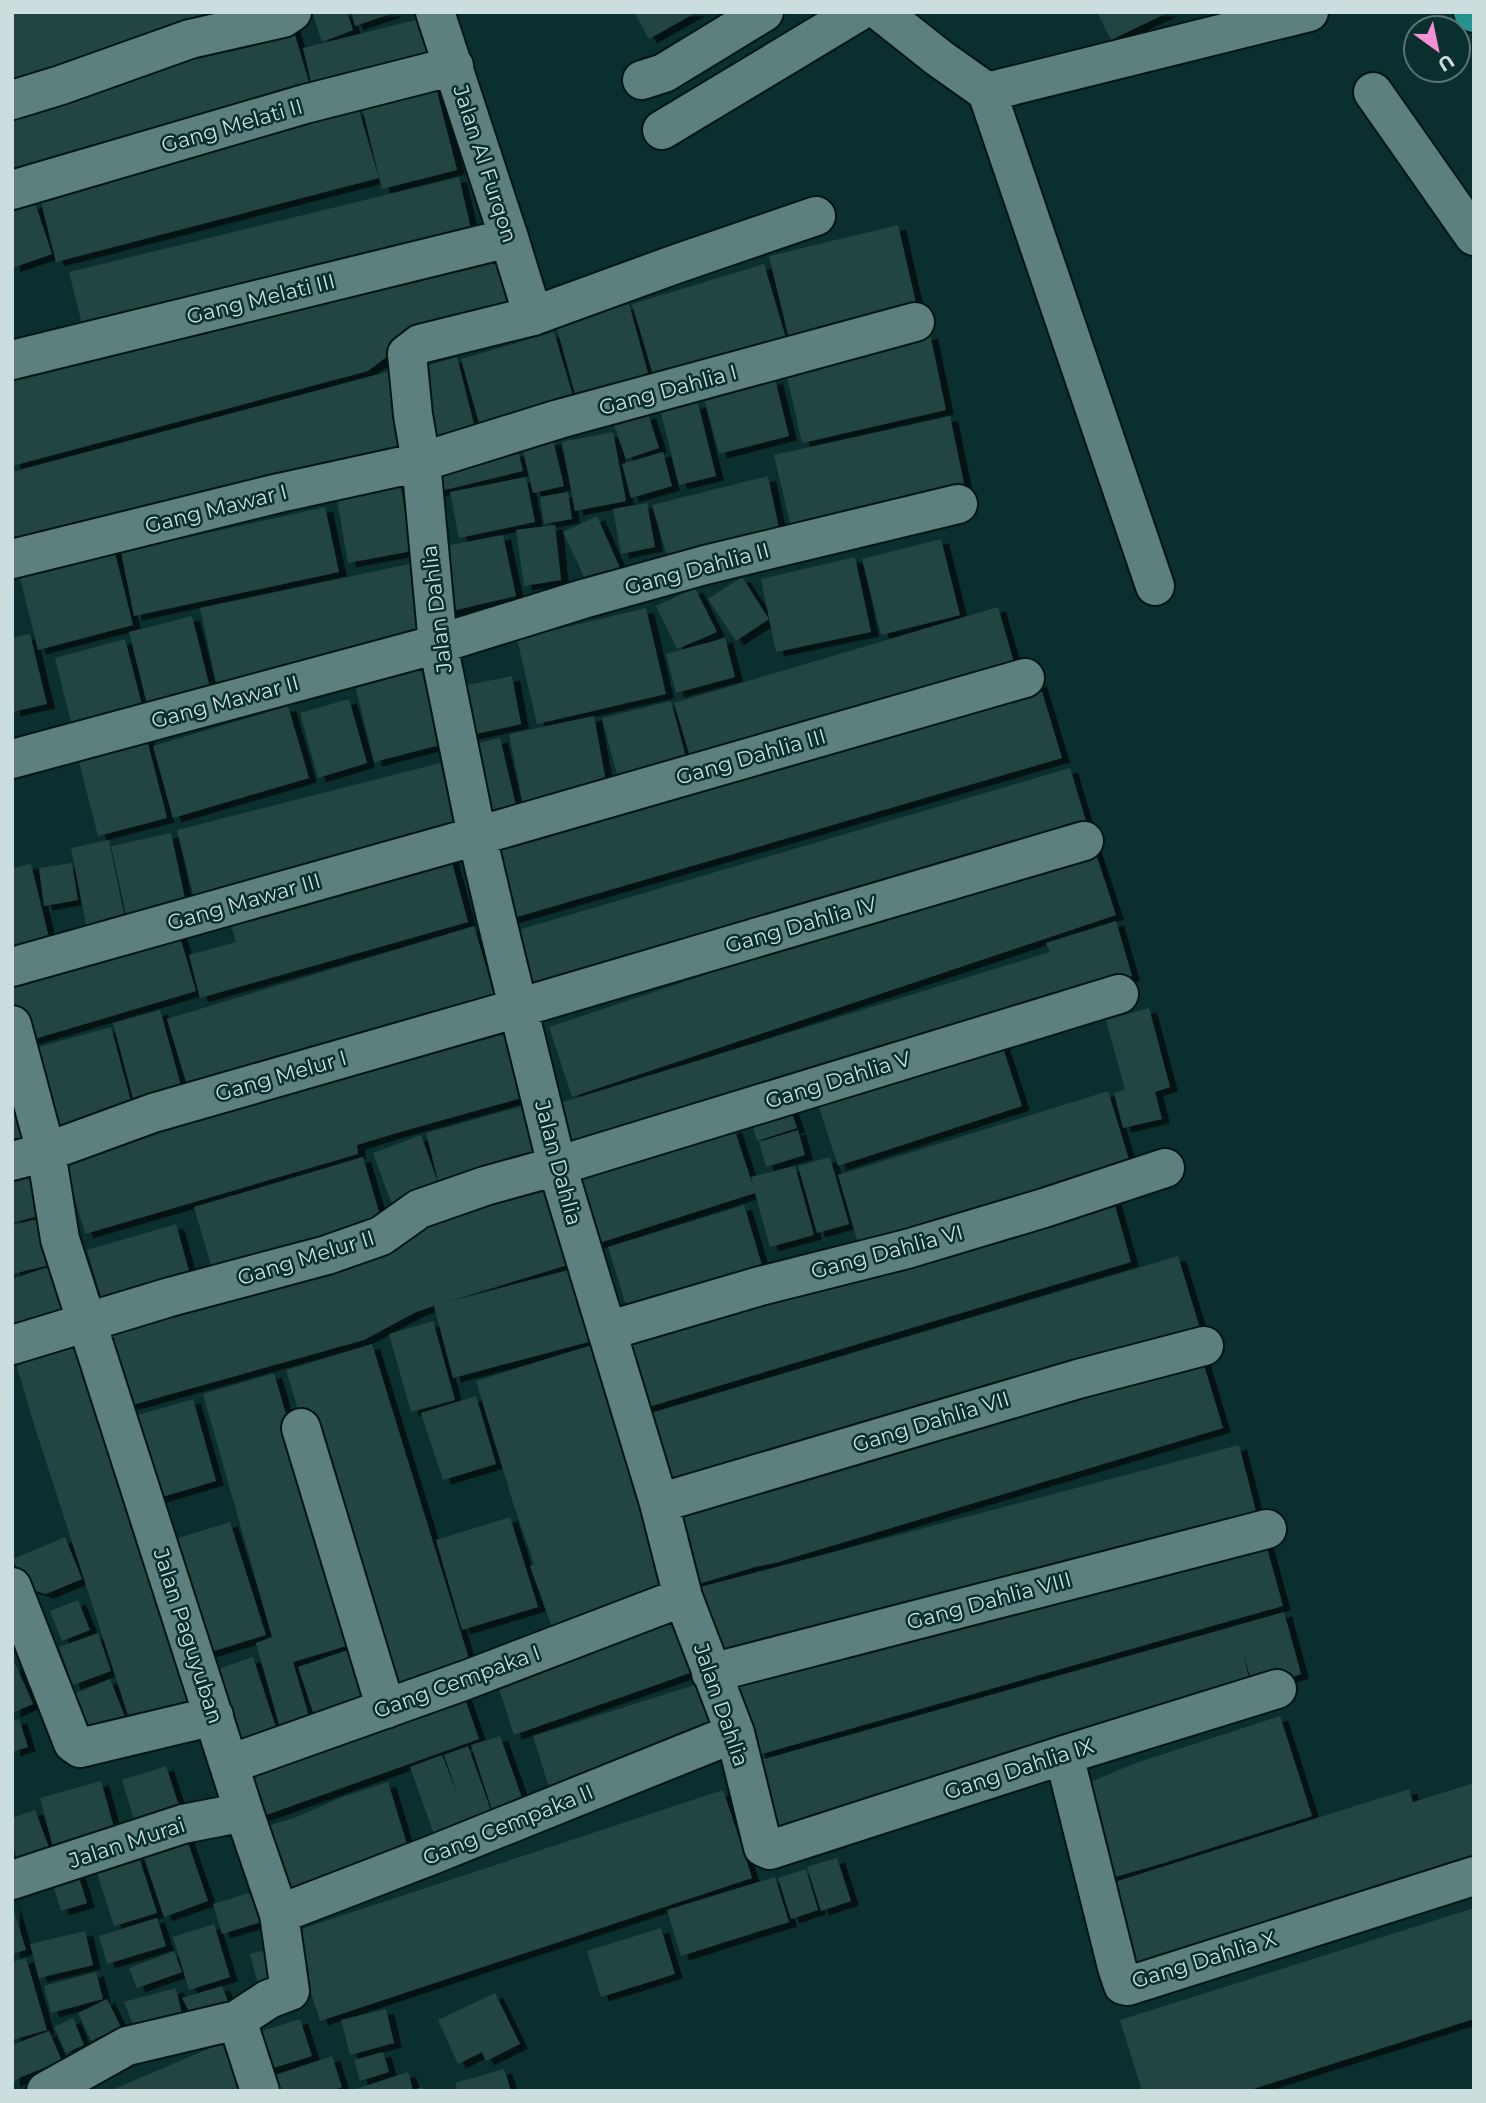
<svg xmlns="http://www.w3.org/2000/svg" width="1486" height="2103" font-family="Montserrat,sans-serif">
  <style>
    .building { fill: #224443; filter: url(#shadow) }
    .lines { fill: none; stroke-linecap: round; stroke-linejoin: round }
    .minor-casing { stroke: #001615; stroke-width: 42 }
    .highway-casing { stroke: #001615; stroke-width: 42 }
    .minor { stroke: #5d807f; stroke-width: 38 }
    .highway { stroke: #25928f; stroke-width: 38 }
    .labels { text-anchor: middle; stroke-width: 5; stroke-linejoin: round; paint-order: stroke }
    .street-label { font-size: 21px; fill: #cbdedd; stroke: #0b2f2e }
  </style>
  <defs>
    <filter id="shadow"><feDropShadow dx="8" dy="4.5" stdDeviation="0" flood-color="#0009"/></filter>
  </defs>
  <rect width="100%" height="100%" fill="#0b2f2e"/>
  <path class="building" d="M12,12H251L12,92Z
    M312,12H347L353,30L322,42Z
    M351,12H393V13L355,26Z
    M634,12H697L649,39Z
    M1097,12H1169L1111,40Z
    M424,18L436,65L314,95L303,48Z
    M291,22L312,92L12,183V107Z
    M433,76L457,170L382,189L359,95Z
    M359,110L379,178L56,262L39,194Z
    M459,177L474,242L85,336L69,272Z
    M35,203L52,254L12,268V211Z
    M898,225L919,316L791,347L769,256Z
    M508,245L523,307L415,335L368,371L12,466V377Z
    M764,264L788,345L656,385L632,304Z
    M629,304L651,384L578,405L556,325Z
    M554,332L576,406L482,434L461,359Z
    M930,334L946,410L802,443L785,368Z
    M457,357L477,436L425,450L415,369Z
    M394,370L414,449L12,552V472Z
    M775,379L789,436L719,454L704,398Z
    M698,403L716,476L679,485L661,413Z
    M648,414L659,448L626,459L614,425Z
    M950,416L967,498L793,536L774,455Z
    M613,432L626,501L575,511L562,442Z
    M553,440L564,486L533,493L522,447Z
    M518,451L523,471L432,493L427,472Z
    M663,452L672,486L631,498L622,464Z
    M768,476L781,538L668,560L652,505Z
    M526,477L535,522L459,538L450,492Z
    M400,482L412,551L348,563L336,494Z
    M568,492L572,519L544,524L540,497Z
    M647,503L655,547L621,554L613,509Z
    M325,507L339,572L134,616L121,552Z
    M597,516L620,568L587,583L563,532Z
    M555,525L561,580L524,586L516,530Z
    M503,535L516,596L447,612L435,548Z
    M941,539L960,615L881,635L862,559Z
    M113,545L133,625L38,650L18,570Z
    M855,557L871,632L776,652L761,579Z
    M414,563L429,636L216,682L200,608Z
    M742,577L769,619L736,641L708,599Z
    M695,588L717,632L677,649L656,606Z
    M998,607L1018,676L694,770L674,703Z
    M646,608L666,694L537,724L517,639Z
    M192,616L213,700L150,716L129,632Z
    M30,634L47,704L12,712V638Z
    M725,638L735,677L676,693L666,654Z
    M125,639L145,717L74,735L55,658Z
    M419,660L440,745L374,762L353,677Z
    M512,676L521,724L467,736L457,687Z
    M1039,682L1062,758L510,919L488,843Z
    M349,699L367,763L318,778L300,713Z
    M671,701L689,769L620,786L602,718Z
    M288,706L309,778L173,818L153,746Z
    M594,716L608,793L524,810L509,734Z
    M145,732L167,818L98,836L76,750Z
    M500,738L518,814L484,823L467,746Z
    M440,763L458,835L195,902L177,830Z
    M1070,768L1089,831L528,1001L508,933Z
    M171,833L187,908L127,921L111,846Z
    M109,840L127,928L88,935L71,848Z
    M1093,845L1116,915L572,1097L549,1027Z
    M450,855L468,922L200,998L189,955L236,942L229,918Z
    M72,863L78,900L44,906L39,868Z
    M31,864L50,942L12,951V868Z
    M1116,921L1132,976L1066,1001L561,1148L547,1107L1050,952L1046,943Z
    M474,926L496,1001L189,1092L167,1019Z
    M177,927L196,991L21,1043L12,1012V975Z
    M1149,1008L1170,1087L1155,1092L1162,1119L1123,1128L1114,1093L1125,1090L1106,1020Z
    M160,1010L183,1093L135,1106L113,1023Z
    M111,1027L133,1109L50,1136L24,1051Z
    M505,1028L525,1097L400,1132L357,1145L358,1154L85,1234L63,1157Z
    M1001,1042L1022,1106L838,1166L817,1101Z
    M12,1056L40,1150L12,1157Z
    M1108,1091L1131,1166L860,1250L838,1175Z
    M788,1101L797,1128L757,1141L749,1114Z
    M529,1104L545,1163L394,1210L373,1153L421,1135L440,1188L426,1133Z
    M734,1128L754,1189L751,1177L795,1166L814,1235L770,1247L755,1193L596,1244L575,1179Z
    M798,1130L805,1155L766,1167L759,1142Z
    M363,1157L384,1229L215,1279L194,1207Z
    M830,1157L849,1224L817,1233L798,1166Z
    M35,1160L49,1213L12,1223V1166Z
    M549,1180L574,1263L447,1302L576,1268L596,1340L453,1378L434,1306L416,1312L364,1340L125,1407L103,1333L394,1235Z
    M1112,1195L1131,1262L635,1411L616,1345Z
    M744,1205L766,1279L631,1321L608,1247Z
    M52,1216L62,1262L12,1274V1225Z
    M176,1224L189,1271L101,1296L87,1250Z
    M1178,1256L1202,1335L664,1495L641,1416Z
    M63,1262L77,1307L12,1329V1279Z
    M433,1321L455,1400L411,1412L389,1334Z
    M85,1327L208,1706L133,1731L31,1415L12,1349Z
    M372,1344L473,1672L386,1698L286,1370Z
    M592,1345L674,1591L554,1633L530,1566L534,1564L514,1506L476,1381Z
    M1201,1355L1223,1428L775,1563L755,1567L692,1586L670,1512Z
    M274,1373L353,1644L293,1662L310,1720L280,1728L256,1643L272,1637L203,1394Z
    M476,1396L496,1464L443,1480L421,1413Z
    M193,1399L216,1481L152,1500L128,1418Z
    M1239,1445L1259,1523L713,1667L693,1589Z
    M510,1517L538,1607L462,1630L436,1540Z
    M230,1522L266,1635L201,1655L166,1542Z
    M65,1537L82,1579L46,1594L26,1588L13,1559Z
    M1264,1537L1283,1606L758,1755L738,1683Z
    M78,1600L90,1630L62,1641L50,1611Z
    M1284,1612L1301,1674L1254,1690L1242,1649L1252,1690L778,1828L750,1763Z
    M683,1617L701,1669L514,1735L497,1683Z
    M98,1633L111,1671L73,1685L59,1647Z
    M363,1645L382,1699L316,1721L298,1667Z
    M253,1657L280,1740L231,1756L204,1674Z
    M15,1663L33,1704L12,1713V1665Z
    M110,1679L129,1727L91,1743L71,1695Z
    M704,1682L719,1735L553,1800L533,1736Z
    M463,1693L479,1739L255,1819L239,1772Z
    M1280,1716L1312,1816L1164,1863L1097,1882L1079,1787L1133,1764Z
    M19,1719L28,1747L12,1752V1721Z
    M500,1736L527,1812L496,1822L471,1745Z
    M468,1746L495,1822L437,1843L410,1767L442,1755L460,1801L444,1755Z
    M166,1766L183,1818L138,1833L122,1780Z
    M101,1781L118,1842L56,1859L40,1798Z
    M388,1782L412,1861L280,1909L255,1830L299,1816L342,1797Z
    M1474,1783V1872L1129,1979L1102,1886L1409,1789L1413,1802Z
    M723,1790L752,1878L320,2021L292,1932Z
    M35,1810L54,1861L22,1871L12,1843V1818Z
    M183,1828L208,1901L164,1917L139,1843Z
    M138,1854L157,1913L114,1926L95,1867Z
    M837,1858L851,1901L821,1911L807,1867Z
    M75,1865L87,1903L61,1911L49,1872Z
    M806,1869L818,1910L791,1919L778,1878Z
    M775,1877L789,1922L681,1956L667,1910Z
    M262,1889L271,1919L222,1934L213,1904Z
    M12,1904L26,1950L12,1954Z
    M1474,1908V2019L1247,2091H1142L1120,2020Z
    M157,1918L166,1946L107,1964L99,1936Z
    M214,1924L230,1977L189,1990L173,1937Z
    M661,1928L675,1974L601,1997L587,1951Z
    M85,1931L93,1965L39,1978L30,1944Z
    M278,1947L288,1983L260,1991L250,1954Z
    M174,1951L182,1972L137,1988L129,1968Z
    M26,1958L47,2030L12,2040V1962Z
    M96,1972L103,1999L51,2013L44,1986Z
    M222,1986L230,2007L191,2015L182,1998Z
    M176,1988L183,2019L135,2029L124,2002Z
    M495,1993L520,2044L486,2061L482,2052L458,2064L438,2020Z
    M107,1999L121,2027L91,2041L78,2013Z
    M386,2009L394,2043L350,2055L341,2020Z
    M73,2018L84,2045L66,2053L54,2027Z
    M300,2019L312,2056L267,2070L255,2033Z
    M49,2031L62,2061L21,2077L12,2083V2045Z
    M222,2043L242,2091H109Z
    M383,2052L389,2072L360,2081L354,2060Z
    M332,2056L342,2087L332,2091H271L267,2078Z
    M504,2069L511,2091H458L455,2083Z
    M408,2072L413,2090L423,2087L424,2091H350Z"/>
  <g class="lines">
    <defs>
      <path id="minor" d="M435,12L509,238L533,316
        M881,12L939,58L987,92
        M642,80L664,73L764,12
        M1373,92L1474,236
        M12,100L61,85L190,39L283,18L292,12
        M662,130L858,12
        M12,190L305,104L454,66
        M816,216L676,264L533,316L420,344L407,354L413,415L421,462L438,644L477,836L496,917L557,1166L659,1503L683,1597L735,1733L763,1847L770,1850L1064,1755L1277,1689
        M12,360L509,238
        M12,559L279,493L421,462L559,419L915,322
        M1155,586L987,92L1309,12
        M12,759L438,644L583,599L705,565L958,504
        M12,967L477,836L1025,678
        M12,1025L46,1152L60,1239L244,1812L279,1914L290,1991L269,1999L237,2020L127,2046L46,2091
        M12,1161L46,1152L153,1113L518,1008L1084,841
        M607,1331L760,1286L907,1249L1044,1208L1165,1168
        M12,1345L170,1297L327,1255L381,1236L419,1209L485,1186L557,1166L1119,994
        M301,1428L386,1709
        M659,1503L1078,1379L1204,1346
        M12,1587L73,1743L80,1748L214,1716
        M711,1673L1267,1529
        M1064,1755L1117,1967L1123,1985L1128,1986L1474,1876
        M230,1764L466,1680L683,1597
        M12,1880L183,1824L244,1812
        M279,1914L432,1855L735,1733
        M237,2020L260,2091"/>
      <path id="highway" d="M1473,12L1474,13"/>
    </defs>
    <use href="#minor" class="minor-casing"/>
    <use href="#highway" class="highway-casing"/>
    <use href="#minor" class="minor"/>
    <use href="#highway" class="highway"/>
  </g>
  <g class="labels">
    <g class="street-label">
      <text transform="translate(232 126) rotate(-16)" y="7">Gang Melati II</text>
      <text transform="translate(485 164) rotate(72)" y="7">Jalan Al Furqon</text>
      <text transform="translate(261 299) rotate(-14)" y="7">Gang Melati III</text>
      <text transform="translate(668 390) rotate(-15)" y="7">Gang Dahlia I</text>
      <text transform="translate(216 509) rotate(-14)" y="7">Gang Mawar I</text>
      <text transform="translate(697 569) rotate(-15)" y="7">Gang Dahlia II</text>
      <text transform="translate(437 609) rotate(-97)" y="7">Jalan Dahlia</text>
      <text transform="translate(225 702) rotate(-15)" y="7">Gang Mawar II</text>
      <text transform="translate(751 757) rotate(-16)" y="7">Gang Dahlia III</text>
      <text transform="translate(244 902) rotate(-16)" y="7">Gang Mawar III</text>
      <text transform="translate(801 925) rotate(-16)" y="7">Gang Dahlia IV</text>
      <text transform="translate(281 1076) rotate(-16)" y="7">Gang Melur I</text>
      <text transform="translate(838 1080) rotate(-17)" y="7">Gang Dahlia V</text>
      <text transform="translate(558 1163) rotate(75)" y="7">Jalan Dahlia</text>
      <text transform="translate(887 1252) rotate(-15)" y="7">Gang Dahlia VI</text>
      <text transform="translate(306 1258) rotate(-17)" y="7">Gang Melur II</text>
      <text transform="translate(931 1422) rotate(-17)" y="7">Gang Dahlia VII</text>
      <text transform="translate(989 1601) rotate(-15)" y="7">Gang Dahlia VIII</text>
      <text transform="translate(188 1636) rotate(72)" y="7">Jalan Paguyuban</text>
      <text transform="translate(457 1682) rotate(-20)" y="7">Gang Cempaka I</text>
      <text transform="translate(721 1705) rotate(71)" y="7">Jalan Dahlia</text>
      <text transform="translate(1019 1769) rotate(-18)" y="7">Gang Dahlia IX</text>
      <text transform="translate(508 1825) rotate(-22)" y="7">Gang Cempaka II</text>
      <text transform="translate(127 1843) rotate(-18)" y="7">Jalan Murai</text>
      <text transform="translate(1204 1960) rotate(-17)" y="7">Gang Dahlia X</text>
    </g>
  </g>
  <rect width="1486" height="2103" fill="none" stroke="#cbdedd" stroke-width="28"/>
  <g transform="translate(1437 49) rotate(147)"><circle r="33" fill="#0b2f2e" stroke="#587574" stroke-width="2"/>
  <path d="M0-5L12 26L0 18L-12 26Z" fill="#f690d0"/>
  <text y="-10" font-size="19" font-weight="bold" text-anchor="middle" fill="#cbdedd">U</text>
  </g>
</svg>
